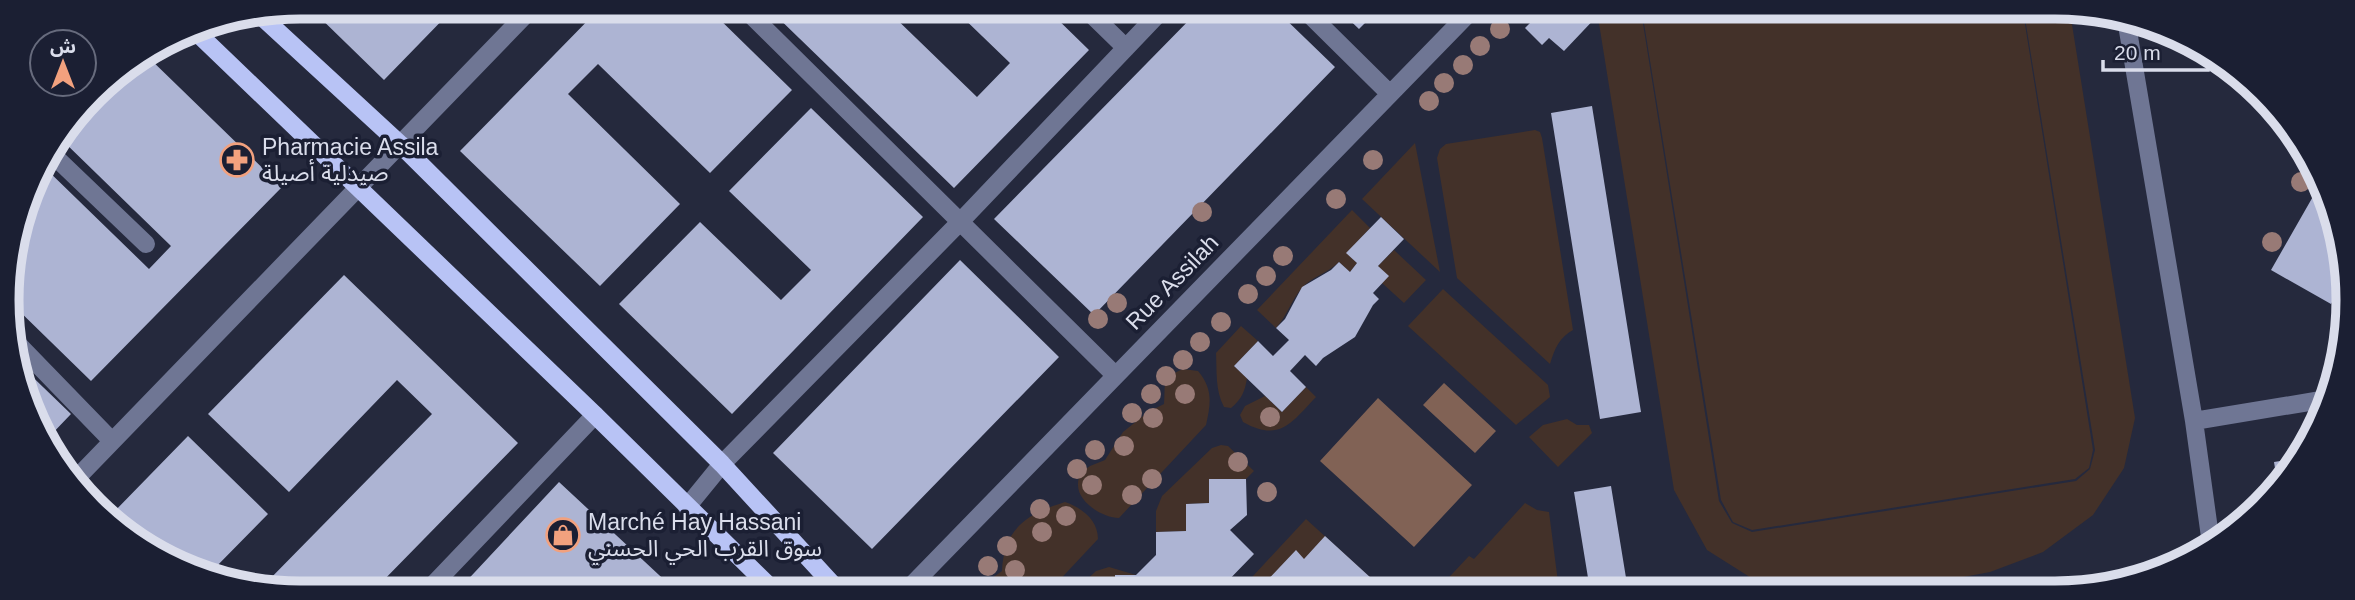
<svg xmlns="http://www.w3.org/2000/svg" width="2355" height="600" font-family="Arial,'Noto Sans Arabic',sans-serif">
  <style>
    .green { fill: #433129 }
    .water { fill: #816255 }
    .building { fill: #adb4d3 }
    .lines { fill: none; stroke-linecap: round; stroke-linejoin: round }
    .minor { stroke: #6f7694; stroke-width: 18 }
    .major { stroke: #b8c3f5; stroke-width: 18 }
    .tree { fill: #987a76 }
    .labels { text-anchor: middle; stroke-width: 7; stroke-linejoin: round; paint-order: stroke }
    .poi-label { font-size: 23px; fill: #daddeb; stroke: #1b1f33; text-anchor: start }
    .street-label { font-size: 23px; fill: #daddeb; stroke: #1b1f33 }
    .rim { fill: none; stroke: #daddeb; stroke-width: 9 }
  </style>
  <rect width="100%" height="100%" fill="#25293d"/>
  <path class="green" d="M1597,11H1641L1719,501L1732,523L1752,532L2076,481L2090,469L2095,450L2024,12H2070L2135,418L2124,468L2093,515L2043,552L1990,572L1926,584L1872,590H1797L1756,581L1707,550L1674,490Z
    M1642,11L2023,12L2093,450L2089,468L2075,479L1752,530L1733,522L1721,500Z
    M1535,130L1540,132L1542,138L1573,330C1559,338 1555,348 1550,364L1457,278L1437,158L1440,149L1446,144Z
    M1415,143L1440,272L1362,199Z
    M1352,210L1370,228L1347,253L1357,263L1350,272L1339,262C1328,273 1311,277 1301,289C1291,301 1287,316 1276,328L1257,310Z
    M1394,250L1426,280L1404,303L1382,283L1378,266Z
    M1443,289L1548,385L1550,397L1516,425L1408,326Z
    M1241,326L1258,341L1234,366L1247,378C1245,391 1242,399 1231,408L1224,407C1215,390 1217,371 1216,353Z
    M1183,369L1198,371C1213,389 1211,403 1206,425L1119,518C1103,518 1077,502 1078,484C1078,480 1079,477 1080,473L1090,466L1105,460L1123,432L1148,412L1164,404C1166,383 1160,379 1183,369Z
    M1306,387L1316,397C1292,422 1280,443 1243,422L1240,415L1245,406L1265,396L1282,412Z
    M1567,419L1577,425H1589L1592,433L1558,467L1529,437L1543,425Z
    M1221,445L1228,446L1254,471L1246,479H1209V503L1186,504V531L1156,532V511L1162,496L1212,448Z
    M1065,502C1082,508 1098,520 1098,539L1053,587L977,589L1002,571C1004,528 1027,514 1065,502Z
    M1525,503L1537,510L1549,512L1559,590L1438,589L1469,556L1474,559Z
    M1306,519L1383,589H1241Z
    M1109,567L1136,575H1115V589H1077L1096,571Z"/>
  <path class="water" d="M1444,383L1496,431L1475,453L1423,405Z
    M1378,398L1472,485L1414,547L1320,461Z"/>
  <path class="building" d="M309,7H455L384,80Z
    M600,8H708L792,90L710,173L598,64L568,94L680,204L600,286L460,151Z
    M768,8L886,9L977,97L1010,63L954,9H1047L1089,50L954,188Z
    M1199,10H1276L1335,67L1094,315L994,219Z
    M1339,10H1378L1359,29Z
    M1542,11H1599L1601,12L1564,51L1549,38L1542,45L1525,28Z
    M146,55L282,187L91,381L10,302L8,280L37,170L42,165L149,269L171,246L61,139L107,80Z
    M1592,106L1641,412L1600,419L1551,113Z
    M811,108L923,217L732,414L619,304L700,222L781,300L811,270L729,191Z
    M2319,186L2342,242V285L2331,304L2271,270Z
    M1381,217L1404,239L1378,266L1389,276L1373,293L1379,299L1373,305L1355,337L1323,358L1316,366L1305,355L1290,371L1306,387L1282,412L1234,366L1258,341L1273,356L1289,340L1276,328L1285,319L1302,287L1331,270L1339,262L1350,272L1357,263L1346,253Z
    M960,260L1059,357L872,549L773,453Z
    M344,275L518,443L376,588L262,587L432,414L397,380L289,492L208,414Z
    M15,360L71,414L48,438L17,376Z
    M188,436L268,514L209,574L153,554L110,516Z
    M2300,458L2278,487L2274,462Z
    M1209,479H1246L1247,515L1230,530L1254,554L1220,589H1115V575H1136L1156,555V532L1186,531V504L1209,503Z
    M559,482L673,588H460Z
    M1611,486L1628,590H1590L1574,492Z
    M1325,536L1383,589H1259L1296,550L1304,559Z"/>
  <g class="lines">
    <path class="minor" d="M744,8L1115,375
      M1086,9L1126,48
      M1305,10L1390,94
      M2126,19L2194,421
      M51,153L146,244
      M14,340L112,441
      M72,483L532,8
      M687,507L722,464L960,222L1162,10
      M2211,544L2194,421L2327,399
      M430,588L595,415
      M908,589L1471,11"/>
    <path class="major" d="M260,15L400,144L722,464L836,588
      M192,28L595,415L771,588"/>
  </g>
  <g class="tree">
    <circle cx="1500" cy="29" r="10"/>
    <circle cx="1480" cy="46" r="10"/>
    <circle cx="1463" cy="65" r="10"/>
    <circle cx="1444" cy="83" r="10"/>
    <circle cx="1429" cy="101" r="10"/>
    <circle cx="1373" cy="160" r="10"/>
    <circle cx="2301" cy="182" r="10"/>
    <circle cx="1336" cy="199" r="10"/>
    <circle cx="1202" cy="212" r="10"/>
    <circle cx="2272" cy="242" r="10"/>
    <circle cx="1283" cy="256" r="10"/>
    <circle cx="1266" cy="276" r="10"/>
    <circle cx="1248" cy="294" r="10"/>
    <circle cx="1117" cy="303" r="10"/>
    <circle cx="1098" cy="319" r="10"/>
    <circle cx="1221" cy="322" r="10"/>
    <circle cx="1200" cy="342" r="10"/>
    <circle cx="1183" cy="360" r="10"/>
    <circle cx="1166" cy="376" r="10"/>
    <circle cx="1151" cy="394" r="10"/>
    <circle cx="1185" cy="394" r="10"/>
    <circle cx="1132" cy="413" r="10"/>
    <circle cx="1270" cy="417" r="10"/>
    <circle cx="1153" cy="418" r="10"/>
    <circle cx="1124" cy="446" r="10"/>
    <circle cx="1095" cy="450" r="10"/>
    <circle cx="1238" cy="462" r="10"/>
    <circle cx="1077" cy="469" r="10"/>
    <circle cx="1152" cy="479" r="10"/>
    <circle cx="1092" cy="485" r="10"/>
    <circle cx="1267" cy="492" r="10"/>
    <circle cx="1132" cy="495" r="10"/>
    <circle cx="1040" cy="509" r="10"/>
    <circle cx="1066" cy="516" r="10"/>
    <circle cx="1042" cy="532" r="10"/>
    <circle cx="1007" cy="546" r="10"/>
    <circle cx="988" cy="566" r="10"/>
    <circle cx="1015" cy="570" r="10"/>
  </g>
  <defs>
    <symbol id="pharmacy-ring" viewBox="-11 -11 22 22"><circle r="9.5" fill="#1b1f33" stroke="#f2a17e" stroke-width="1.5"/><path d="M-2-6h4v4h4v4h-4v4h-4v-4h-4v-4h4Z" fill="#f2a17e"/></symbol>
    <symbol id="shop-ring" viewBox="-11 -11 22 22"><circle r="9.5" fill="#1b1f33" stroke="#f2a17e" stroke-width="1.5"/><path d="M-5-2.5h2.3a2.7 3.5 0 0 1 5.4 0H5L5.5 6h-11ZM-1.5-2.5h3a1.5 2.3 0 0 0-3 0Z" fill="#f2a17e"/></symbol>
  </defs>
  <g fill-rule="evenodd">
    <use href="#pharmacy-ring" x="218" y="141" width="38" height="38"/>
    <use href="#shop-ring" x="544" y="516" width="38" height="38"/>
  </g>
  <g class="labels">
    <g class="poi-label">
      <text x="262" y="155">Pharmacie Assila<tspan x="262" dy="26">صيدلية أصيلة</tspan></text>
      <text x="588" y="530">Marché Hay Hassani<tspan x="588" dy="26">سوق القرب الحي الحسني</tspan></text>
    </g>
    <g class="street-label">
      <text transform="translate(1172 282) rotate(-46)" y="8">Rue Assilah</text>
    </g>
  </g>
  <path d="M0 0H2355V600H0ZM300 19H2055A281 281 0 0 1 2336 300V300A281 281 0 0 1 2055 581H300A281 281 0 0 1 19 300V300A281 281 0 0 1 300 19Z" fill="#1b1f33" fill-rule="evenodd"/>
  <path class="rim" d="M300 19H2055A281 281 0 0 1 2336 300V300A281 281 0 0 1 2055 581H300A281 281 0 0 1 19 300V300A281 281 0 0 1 300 19Z"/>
  <g transform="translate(63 63)"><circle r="33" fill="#1b1f33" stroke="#676b7d" stroke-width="2"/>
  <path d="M0-5L12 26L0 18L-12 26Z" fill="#f2a17e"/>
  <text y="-10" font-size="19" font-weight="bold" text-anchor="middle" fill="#daddeb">ش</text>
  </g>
  <path d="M2103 60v10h105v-10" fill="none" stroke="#daddeb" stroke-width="3.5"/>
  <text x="2114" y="60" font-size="21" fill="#daddeb" stroke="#1b1f33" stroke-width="5" paint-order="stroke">20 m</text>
</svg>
